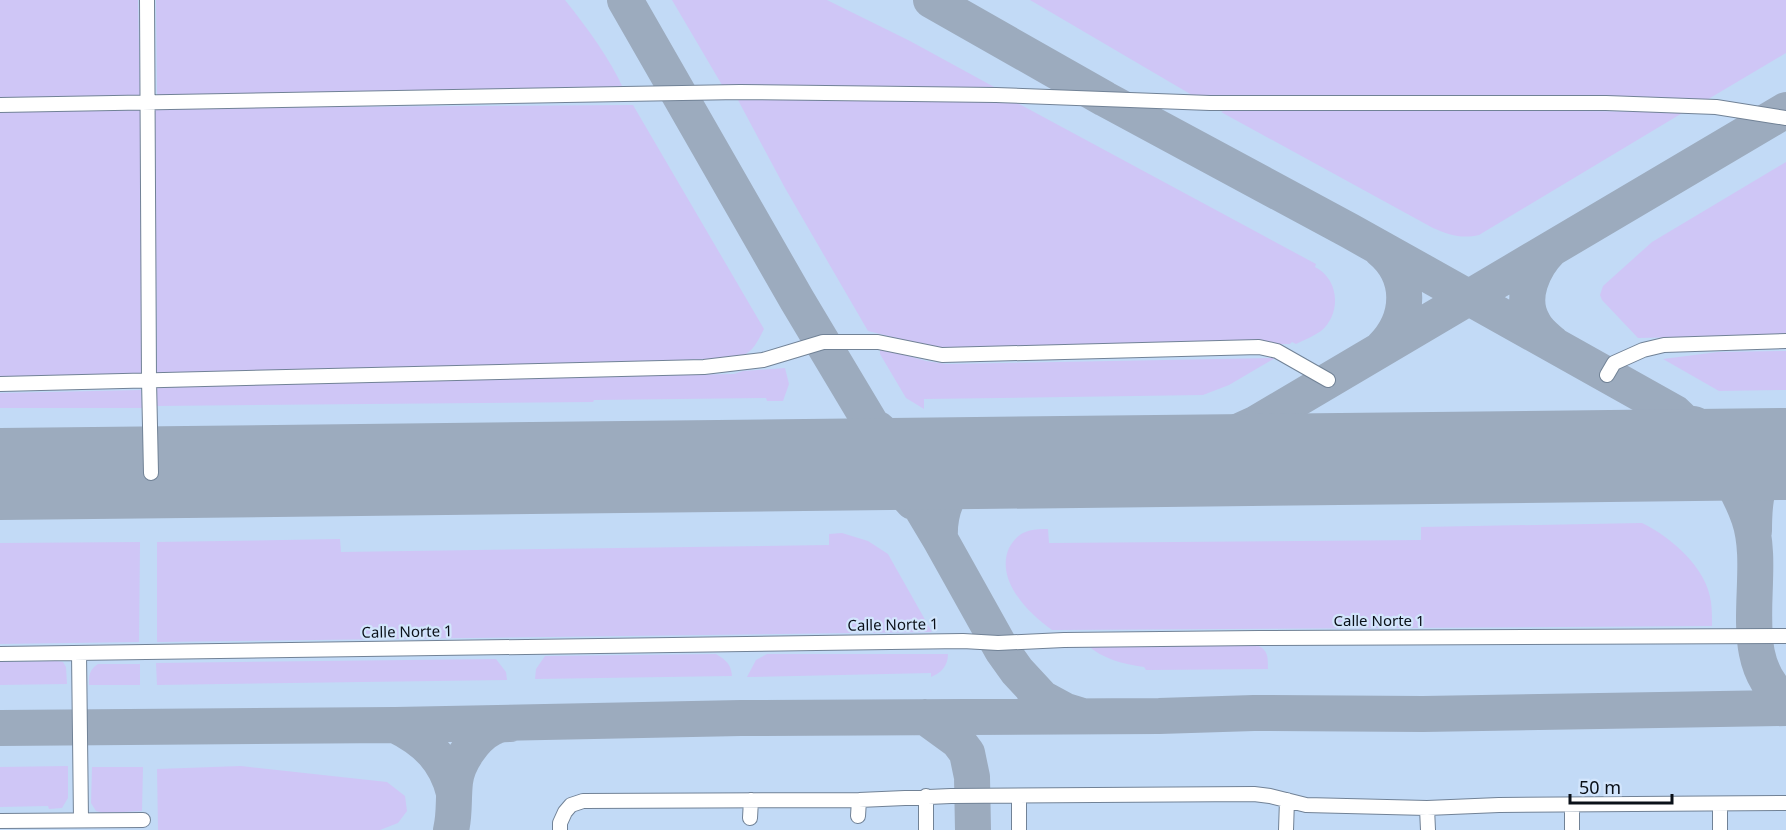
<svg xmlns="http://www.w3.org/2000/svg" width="1786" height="830" font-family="'Noto Sans',sans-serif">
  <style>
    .built { fill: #c2daf6 }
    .grass { fill: #cfc6f6 }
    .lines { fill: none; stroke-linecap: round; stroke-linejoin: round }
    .taxiway { stroke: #9cabbe; stroke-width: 36 }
    .runway { stroke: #9cabbe; stroke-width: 92 }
    .minor-casing { stroke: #718296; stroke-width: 16 }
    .minor { stroke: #fff; stroke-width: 14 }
    .labels { text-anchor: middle; stroke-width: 4.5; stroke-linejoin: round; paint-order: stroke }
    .street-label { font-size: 15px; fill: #0a1018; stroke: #d2e5fc }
  </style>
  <rect width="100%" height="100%" fill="#d2e5fc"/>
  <path class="built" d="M0,0H1786V830H0Z"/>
  <path class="grass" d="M0,0H138L140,97L0,99Z
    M156,0H565C588,29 609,57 624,90L157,97Z
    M672,0H827L910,41L996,88H737L731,85H722Z
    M1030,0H1786V53L1705,101L1224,95L1197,98Z
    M738,100H1012L1316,264L1315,267C1339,279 1342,313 1321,331C1314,336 1304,340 1296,344L1292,342L1290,344L937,348L868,331L785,188Z
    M633,105L764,329C750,358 745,357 713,359L157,374L155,108Z
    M1231,108L1684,112L1479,235C1462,239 1449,235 1433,228L1221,112Z
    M0,110H140L142,375L0,377Z
    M1786,162V335L1638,338L1602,300L1600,295L1603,286L1652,242Z
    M880,348L926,361L946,364L1275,358L1229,385L1203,395L924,399V409L906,398L880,354Z
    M1786,351V390L1719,391L1663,359L1718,352Z
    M785,368L789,384L783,401H767L766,398L594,400L593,402L157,406V386L734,374L743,371Z
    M141,390L142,408H0V393Z
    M1642,523C1671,537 1707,568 1711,602C1712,610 1712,618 1712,626L1052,630C1028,613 995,580 1009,548C1018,531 1030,529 1048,529L1049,543L1421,540V527Z
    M842,533L868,541L888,554L932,632L157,642V542L340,539L341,552L829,545V534Z
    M140,542L139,642L0,644V543Z
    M1254,644C1268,649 1268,655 1268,669L1146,670L1144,667C1123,664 1103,659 1087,645Z
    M716,654C726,660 731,664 732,676L535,679L536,669L545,656Z
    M767,654H948C948,666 941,673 931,677V673L747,677L756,660Z
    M496,659L506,672L507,680L157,685L156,663Z
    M57,661L63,662L66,667L67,684L0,685V662Z
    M98,664H140V685H89C89,675 89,670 98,664Z
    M68,766V798L62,808L49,809L48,806L0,807V767Z
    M241,766L387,782L405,796L407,811L398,823L380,830H158L157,769Z
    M92,767H143L142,811L103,813L96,811L91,803Z"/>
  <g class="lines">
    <path class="taxiway" d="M625,0L797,300L940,539L1002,650L1017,671L1042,698L1066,711L1079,715
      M931,0L1105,99L1350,231L1675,413C1706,441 1735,478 1749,518C1769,576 1730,659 1786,701
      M1380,249C1413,276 1411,319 1382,348
      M1551,249C1533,267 1519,298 1533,322C1537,331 1545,337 1552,343
      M1694,424C1717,437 1740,449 1766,453
      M878,429C909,461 954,461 995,462
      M1136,462L1211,444L1255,424L1786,110
      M819,464C853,470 889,474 913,502
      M1754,531C1754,502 1755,470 1786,456
      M940,539C938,503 957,468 994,462
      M925,717L958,741L967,753L972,777L973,830
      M395,725C426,740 446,760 454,793
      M0,728L395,725L741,718L1159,716L1254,713L1423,714L1786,708
      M451,830C455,814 453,799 455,782C457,763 474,737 492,728C497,725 504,724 510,724"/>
    <path class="runway" d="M0,474L1786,454"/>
    <defs>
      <path id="minor" d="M147,0L149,380L151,473
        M0,105L740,92L996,95L1210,103H1606L1716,107L1786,118
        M1607,375L1614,363L1643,350L1664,345L1786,341
        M0,384L704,367L763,360L823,342H878L942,355L1259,347L1277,351L1328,380
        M79,653L81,820
        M0,654L963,641L998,643L1064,640L1259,638L1786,636
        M926,796V830
        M1572,805V830
        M1427,808L1428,830
        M858,816L859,800
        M750,818L751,800
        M0,821L143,820
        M560,830V823L565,812L571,805L583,801L859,800L951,796L1254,794L1270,796L1306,805L1427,808L1499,805L1786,803
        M1019,830V796
        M1286,830L1287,800
        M1720,830V805"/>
    </defs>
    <use href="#minor" class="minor-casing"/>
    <use href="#minor" class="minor"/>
  </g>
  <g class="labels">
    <g class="street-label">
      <text x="1379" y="626">Calle Norte 1</text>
      <text transform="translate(893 625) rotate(-1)" y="5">Calle Norte 1</text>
      <text transform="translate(407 632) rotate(-1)" y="5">Calle Norte 1</text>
    </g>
  </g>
  <path d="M1570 794v9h102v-9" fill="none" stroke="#0a1018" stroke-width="3"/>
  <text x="1579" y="794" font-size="18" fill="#0a1018" stroke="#d2e5fc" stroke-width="4.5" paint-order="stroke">50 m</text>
</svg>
